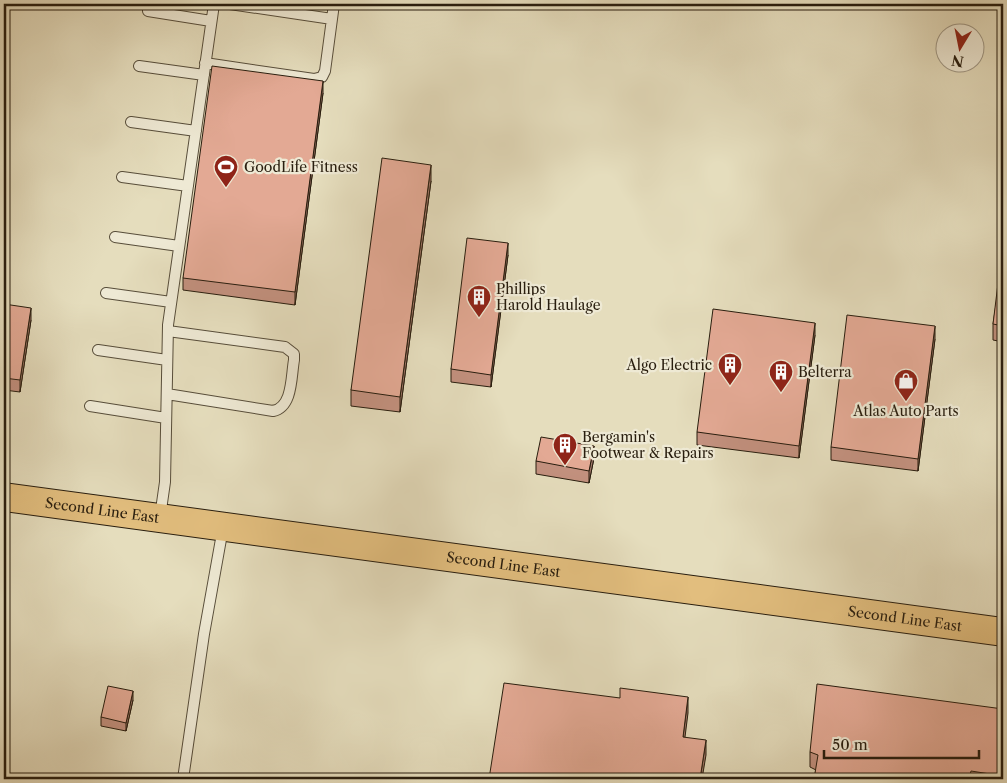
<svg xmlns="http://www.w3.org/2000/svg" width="1007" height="783" font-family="'Libre Caslon Text',serif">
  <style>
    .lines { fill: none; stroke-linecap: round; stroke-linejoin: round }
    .lane-casing { stroke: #574d3a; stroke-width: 12 }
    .highway-casing { stroke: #281d0e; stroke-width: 30 }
    .lane { stroke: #eee9d4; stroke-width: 10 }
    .highway { stroke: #e2be7e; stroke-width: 28 }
    .wall { fill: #c3917f; stroke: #281d0e }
    .shaded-wall { fill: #9f7668; stroke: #281d0e }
    .building { fill: #e3a994; stroke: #281d0e }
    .labels { text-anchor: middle; stroke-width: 4.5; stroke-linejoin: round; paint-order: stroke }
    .poi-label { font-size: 14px; fill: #281d0e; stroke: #eee9d4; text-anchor: start }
    .street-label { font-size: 14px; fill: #281d0e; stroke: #eee9d4 }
  </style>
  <rect width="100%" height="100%" fill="#e5ddbd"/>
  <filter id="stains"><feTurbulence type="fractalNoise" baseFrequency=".004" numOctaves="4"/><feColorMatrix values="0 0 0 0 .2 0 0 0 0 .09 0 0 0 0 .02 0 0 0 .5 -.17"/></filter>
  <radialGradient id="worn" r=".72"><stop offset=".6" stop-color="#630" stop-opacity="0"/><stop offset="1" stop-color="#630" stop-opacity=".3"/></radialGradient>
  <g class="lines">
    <defs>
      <path id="lane" d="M230,4L332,19
        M148,11L211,21
        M205,63L314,79L322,77L325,71L334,4
        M139,66L204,75
        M131,122L196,131
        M122,177L188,186
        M115,237L179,246
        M106,293L171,302
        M98,350L167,360
        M167,394L273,411C293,407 291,376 294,360V354L285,347L168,331
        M90,406L166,418
        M160,517L165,482L168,325L214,4
        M183,779L204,634L223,528"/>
      <g id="highway">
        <path id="s1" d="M4,497L1003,632"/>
      </g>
    </defs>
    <use href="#lane" class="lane-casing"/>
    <use href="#highway" class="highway-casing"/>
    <use href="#lane" class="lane"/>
    <use href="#highway" class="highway"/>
  </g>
  <path class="wall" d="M323,93L295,305L183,290V278Z
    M431,181L400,412L351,406V390Z
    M508,255L491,387L451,382V369Z
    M1003,259V342L993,340V324Z
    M4,304L31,320L20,392L4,390Z
    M815,335L799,458L697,445V432Z
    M935,339L918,471L831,460V447Z
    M594,458L589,483L536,474V461Z
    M133,700L126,731L101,726V717Z
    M1003,709V779H814L816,770L810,767V752Z"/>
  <path class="shaded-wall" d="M323,81V93L295,305V292Z
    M431,165V181L400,412V397Z
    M508,243V255L491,387V375Z
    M31,308V320L20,392V380Z
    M815,323V335L799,458V446Z
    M935,326V339L918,471V459Z
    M594,446V458L589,483V471Z
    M133,691V700L126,731V723Z
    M688,697V713L683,753V737Z
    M706,740V755L702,779H700Z"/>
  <path class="building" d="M212,66L323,81L295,292L183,278Z
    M382,158L431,165L400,397L351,390Z
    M467,238L508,243L491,375L451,369Z
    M1001,259H1003V326L993,324Z
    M4,304L31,308L20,380L4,378Z
    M713,309L815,323L799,446L697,432Z
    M847,315L935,326L918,459L831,447Z
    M541,437L594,446L589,471L536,461Z
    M504,683L620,698V688L688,697L683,737L706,740L700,779H489Z
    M817,684L1003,709V776L971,771L969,779H814L818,755L810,752Z
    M108,686L133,691L126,723L101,717Z"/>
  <defs>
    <symbol id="stadium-pin" viewBox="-11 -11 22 30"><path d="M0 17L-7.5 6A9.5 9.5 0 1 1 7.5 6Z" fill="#8f2418" stroke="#eee9d4"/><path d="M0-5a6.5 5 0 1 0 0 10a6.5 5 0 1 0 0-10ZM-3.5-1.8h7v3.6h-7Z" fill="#fff"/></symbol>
    <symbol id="building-pin" viewBox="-11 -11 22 30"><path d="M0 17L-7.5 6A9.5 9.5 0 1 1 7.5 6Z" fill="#8f2418" stroke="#eee9d4"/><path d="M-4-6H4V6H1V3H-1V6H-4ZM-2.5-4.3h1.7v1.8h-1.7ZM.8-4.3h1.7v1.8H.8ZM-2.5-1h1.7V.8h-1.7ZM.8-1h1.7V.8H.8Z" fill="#fff"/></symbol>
    <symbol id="shop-pin" viewBox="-11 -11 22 30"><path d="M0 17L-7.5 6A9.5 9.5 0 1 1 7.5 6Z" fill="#8f2418" stroke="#eee9d4"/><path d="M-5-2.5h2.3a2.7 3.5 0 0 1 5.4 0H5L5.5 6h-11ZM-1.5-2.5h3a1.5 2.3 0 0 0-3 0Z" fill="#fff"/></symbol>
  </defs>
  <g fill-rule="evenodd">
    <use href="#stadium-pin" x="212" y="153" width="28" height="38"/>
    <use href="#building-pin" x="465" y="283" width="28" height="38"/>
    <use href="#building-pin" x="716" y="351" width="28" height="38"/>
    <use href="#building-pin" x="767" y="358" width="28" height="38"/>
    <use href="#shop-pin" x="892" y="367" width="28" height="38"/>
    <use href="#building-pin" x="551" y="431" width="28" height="38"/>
  </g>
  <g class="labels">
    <g class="poi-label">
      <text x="244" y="172">GoodLife Fitness</text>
      <text x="496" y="294">Phillips<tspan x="496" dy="16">Harold Haulage</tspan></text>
      <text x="712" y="370" text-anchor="end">Algo Electric</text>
      <text x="798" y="377">Belterra</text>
      <text x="906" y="416" text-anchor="middle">Atlas Auto Parts</text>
      <text x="582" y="442">Bergamin's<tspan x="582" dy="16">Footwear &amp; Repairs</tspan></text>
    </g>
    <g class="street-label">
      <text dy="5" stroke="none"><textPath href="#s1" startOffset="99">Second Line East</textPath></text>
      <text dy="5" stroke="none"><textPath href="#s1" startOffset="504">Second Line East</textPath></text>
      <text dy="5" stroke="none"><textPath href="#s1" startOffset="909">Second Line East</textPath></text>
    </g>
  </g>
  <rect width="1007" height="783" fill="none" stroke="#e5ddbd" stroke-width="20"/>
  <rect x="5" y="5" width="997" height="773" fill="none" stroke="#281d0e" stroke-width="2.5"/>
  <rect x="10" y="10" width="987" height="763" fill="none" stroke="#281d0e"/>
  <g transform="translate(960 48) rotate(190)"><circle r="24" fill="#eee9d4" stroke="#9f9785"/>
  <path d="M0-4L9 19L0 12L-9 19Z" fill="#8f2418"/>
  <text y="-8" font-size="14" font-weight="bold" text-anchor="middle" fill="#281d0e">N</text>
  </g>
  <path d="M824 750v8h155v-8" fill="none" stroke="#281d0e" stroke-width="2.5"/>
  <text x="832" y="750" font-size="15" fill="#281d0e" stroke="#eee9d4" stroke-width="4" paint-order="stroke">50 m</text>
  <rect width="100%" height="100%" filter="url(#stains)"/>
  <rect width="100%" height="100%" fill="url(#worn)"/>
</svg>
